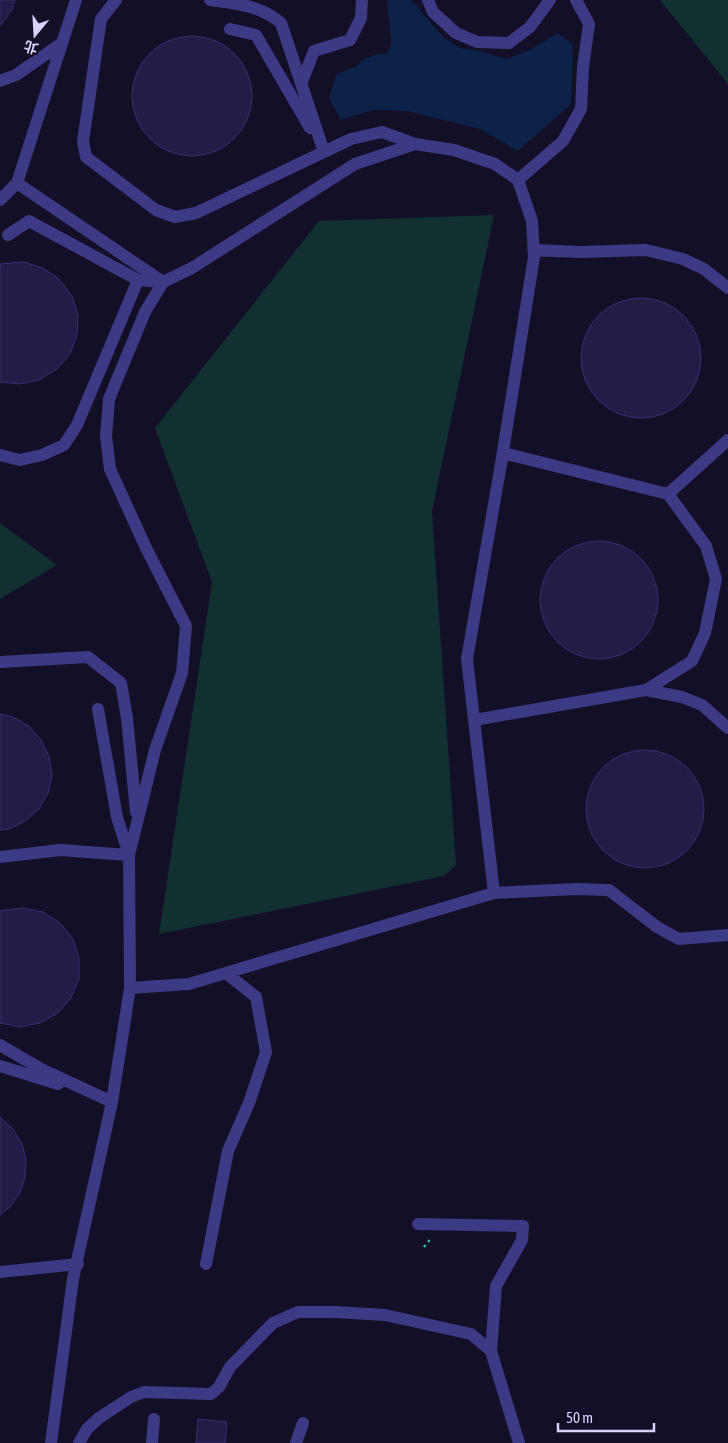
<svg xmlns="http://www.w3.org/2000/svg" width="728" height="1443" font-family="'Asap Condensed','Noto Sans TC',sans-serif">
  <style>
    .green { fill: #12302f }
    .water { fill: #0c2248 }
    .building { fill: #241b47; stroke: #3b2d73 }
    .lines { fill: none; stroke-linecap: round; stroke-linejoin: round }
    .path { stroke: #2fb8b0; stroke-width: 2.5; stroke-dasharray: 2.5 4; stroke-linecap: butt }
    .minor { stroke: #3d3a85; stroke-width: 12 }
  </style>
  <rect width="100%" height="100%" fill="#130f26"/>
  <path class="green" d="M660,0H728V84Z
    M494,215L432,511L456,865L444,876L159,934L212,582L155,428L319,221Z
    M0,523L57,565L0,599Z"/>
  <path class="water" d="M387,0H411L443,37L460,48L480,51L506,59L528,51L558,33L573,45L571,104L518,151L480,129L407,111L373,110L341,120L329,98L337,74L357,66L363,59L378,54H387L391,43Z"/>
  <path class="building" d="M0,0H15L12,10L0,26Z
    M132 96a60 60 0 1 1 120 0a60 60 0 1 1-120 0Z
    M23,262L43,268L59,279L72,296L78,315L77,335L70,354L57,369L39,380L20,384L0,382V264Z
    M581 358a60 60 0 1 1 120 0a60 60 0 1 1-120 0Z
    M540 600a59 59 0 1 1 118 0a59 59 0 1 1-118 0Z
    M0,714L13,717L29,726L41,740L49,756L52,775L48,793L39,809L25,821L9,829L0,830Z
    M586 809a59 59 0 1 1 118 0a59 59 0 1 1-118 0Z
    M23,908L43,912L60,923L73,939L79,958V979L71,998L58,1013L40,1023L20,1027L0,1023V911Z
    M0,1117L13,1129L22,1144L26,1160L25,1177L20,1193L10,1207L0,1215Z
    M198,1419L227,1422L225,1443H196Z"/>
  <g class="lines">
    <path class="path" d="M424,1247L432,1237"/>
    <path class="minor" d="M76,0L17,183L163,282
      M116,0L101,19L83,141L86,157L156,210L175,217L196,213L351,139L382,132L415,144
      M210,0C237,4 260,5 281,23L324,152
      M428,0L433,12L456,33L477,42L509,43L530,27L550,0
      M230,29L256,35L310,128
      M0,81L16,75L62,43
      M301,84L314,51L350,40L361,18L362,0
      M518,180L563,141L581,109L583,67L589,24L576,0
      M0,200L17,183
      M8,235L29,221L138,280
      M534,250L580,252L646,250L683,259L704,269L728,288
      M503,453L668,494L706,546L716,579L705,633L692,661L646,690
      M0,455L20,460L42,455L64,445L77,425L138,280L161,282
      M668,494L728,440
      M0,662L88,657L121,683L127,718L136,812
      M474,720L646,690L682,697L702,705L728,728
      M0,857L60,850L129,855L117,817L98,709
      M130,988L189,984L494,893
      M0,1045L41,1069L112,1102
      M0,1066L58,1084
      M418,1224L523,1226L522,1240L496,1286L491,1351L519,1443
      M206,1264L228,1151L249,1103L266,1052L256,997L226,973
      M0,1272L78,1264
      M51,1443L73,1279L112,1102L130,988L129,855L155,750L182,673L186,626L146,548L110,469L106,436L109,399L145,312L163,282L192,268L355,164L415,144L454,150L495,164L518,180L532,221L534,257L501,464L467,659L494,893L576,889L609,890L657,927L679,939L728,935
      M79,1443L87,1429L99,1418L131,1397L144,1392L211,1394L219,1387L230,1367L273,1323L298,1312H335L385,1315L471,1334L491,1351
      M152,1443L154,1419
      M296,1443L303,1423"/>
  </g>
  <g transform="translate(35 35) rotate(198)" stroke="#130f26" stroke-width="4" paint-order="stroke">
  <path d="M0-4L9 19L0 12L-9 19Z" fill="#d9d4ff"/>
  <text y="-8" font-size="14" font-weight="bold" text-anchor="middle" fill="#d9d4ff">北</text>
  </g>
  <path d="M558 1423v8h96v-8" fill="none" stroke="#d9d4ff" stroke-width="2.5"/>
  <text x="566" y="1423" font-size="15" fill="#d9d4ff" stroke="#130f26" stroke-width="4" paint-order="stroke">50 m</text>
</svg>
